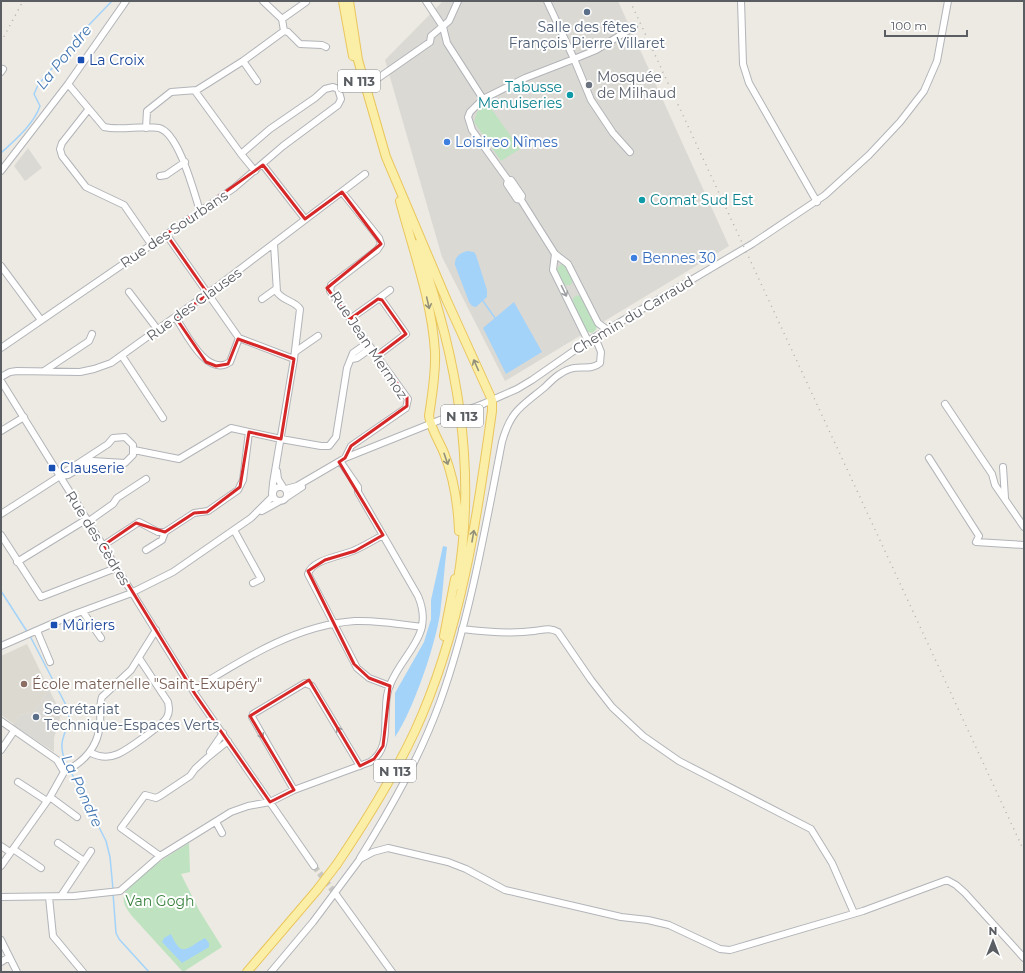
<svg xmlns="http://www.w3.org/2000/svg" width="1025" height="973" font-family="Montserrat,sans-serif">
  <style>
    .industrial { fill: #dbd9d4 }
    .education { fill: #dcd9d0 }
    .green { fill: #bfe3c0 }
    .water { fill: #a4d3fa }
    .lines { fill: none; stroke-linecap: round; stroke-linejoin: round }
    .stream { stroke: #a4d3fa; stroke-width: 1.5 }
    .minor-tunnel { stroke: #c8c7c2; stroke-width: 6; stroke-dasharray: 6 3; stroke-linecap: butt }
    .minor-casing { stroke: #b2b4b9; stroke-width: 8 }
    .major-casing { stroke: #eac65d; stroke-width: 10 }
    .minor { stroke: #fff; stroke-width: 6 }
    .major { stroke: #fbefa8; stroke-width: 8 }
    .rail { stroke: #b2b3b3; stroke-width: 1.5; stroke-dasharray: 1 5; stroke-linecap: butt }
    .minor-bridge-casing { stroke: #b2b4b9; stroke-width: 8; stroke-linecap: butt }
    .major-bridge-casing { stroke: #eac65d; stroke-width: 10; stroke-linecap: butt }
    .minor-bridge { stroke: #fff; stroke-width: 6 }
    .major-bridge { stroke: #fbefa8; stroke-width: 8 }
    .oneway { stroke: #9c9ea1 }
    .oneway2 { stroke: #92907a }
    .marked { fill: none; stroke: #d62828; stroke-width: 3; stroke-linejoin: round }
    .service-dot { fill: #5c6f8a; stroke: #fff; stroke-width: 1.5 }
    .transit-dot { fill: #1a4fb4; stroke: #fff; stroke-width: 1.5 }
    .worship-dot { fill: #6b7280; stroke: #fff; stroke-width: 1.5 }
    .culture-dot { fill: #0f9aa8; stroke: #fff; stroke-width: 1.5 }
    .shop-dot { fill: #3f7fe0; stroke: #fff; stroke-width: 1.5 }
    .education-dot { fill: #8d6e63; stroke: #fff; stroke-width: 1.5 }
    .labels { text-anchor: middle; stroke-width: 4; stroke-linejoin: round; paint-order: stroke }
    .shield { fill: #fff; stroke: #8c8e91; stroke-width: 1 }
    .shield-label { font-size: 13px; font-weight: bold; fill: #5a5d62 }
    .service-label { font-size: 14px; fill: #4e5e75; stroke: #fff }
    .transit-label { font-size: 14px; fill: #164399; stroke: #fff; text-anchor: start }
    .worship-label { font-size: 14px; fill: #5b616d; stroke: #fff; text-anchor: start }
    .culture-label { font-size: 14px; fill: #0d838f; stroke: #fff; text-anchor: end }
    .shop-label { font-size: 14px; fill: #366cbe; stroke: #fff; text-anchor: start }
    .street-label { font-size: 14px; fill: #5a5d62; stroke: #fff }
    .education-label { font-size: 14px; fill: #785e54; stroke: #fff; text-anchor: start }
    .park-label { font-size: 14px; fill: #39823e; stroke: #fff }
    .water-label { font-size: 15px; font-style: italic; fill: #4579b3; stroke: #fff }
  </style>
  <rect width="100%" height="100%" fill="#eceae2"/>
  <path class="industrial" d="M443,1H618L729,246L505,381L442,257L385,60Z
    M28,148L42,168L25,181L14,166Z
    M49,689L61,714L54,738V752L13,725L20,715L30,713L37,707Z"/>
  <path class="education" d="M27,644L49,689L37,707L30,713L20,715L14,724L1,715V656Z"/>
  <path class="green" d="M488,104L520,149L501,161L474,122L477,112Z
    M562,264L565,266L573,279L571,285H564L557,271L558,267Z
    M578,295L583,299L597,326L596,330L592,333L587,332L572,301L574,297Z
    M189,843L190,872L181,874L199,910L222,947L183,972L132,916C128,910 122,904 124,896C127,880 175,852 189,843Z"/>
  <path class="water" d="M467,251L474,252L476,255L487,290V297L476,307L472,306L469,302L455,265C454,257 460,253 467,251Z
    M514,302L542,352L506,374L483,328Z
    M443,546L447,547C444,569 443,592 440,614C435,646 413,711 395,737V693L424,642L431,619V600Z
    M171,934C182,959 186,948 205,938L209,943V947L182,963L162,942L164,938Z"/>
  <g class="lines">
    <path class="stream" d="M1,153C15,140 34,124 40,106L34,94L38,85L86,28L112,1
      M483,301L495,318
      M1,591L28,633
      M30,636L68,709C73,733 52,736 68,767
      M70,770L106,841L110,857L113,889
      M113,893L116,933L119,939L149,972"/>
    <path class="minor-tunnel" d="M314,866L335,893"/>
    <defs>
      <path id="minor" d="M426,1L443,27L447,43L483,99L470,112L468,117L472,130L508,180H511L522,196L521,200
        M741,1L743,64L749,83L817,202
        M282,19L306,2
        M284,31L288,32L300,44L322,45L326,47
        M243,61L257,81
        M1,72L3,69
        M374,81L430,42L431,36L449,21L458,1
        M68,84L104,127C121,131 141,125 159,128C179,133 194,193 200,211
        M195,91L241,154
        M483,99L525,78L574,59L547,1
        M88,110L62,143L60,149L62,156L86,187L124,205L151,244
        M146,128L147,111L171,92L197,90L243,61L284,31L282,19L263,1
        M630,152L613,133L591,100L574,59L596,50L634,27
        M263,165L305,219
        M1,171L68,84L126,1
        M160,176L166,175L185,162
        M508,180L507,184L517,199L521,200L555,254L568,264L598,323L606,329
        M342,192L379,238L381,244L377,250L331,285L330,291L408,399L406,408L351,446L345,458
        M166,234L239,338L294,359L273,483L272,494
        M274,244L277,292C283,301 295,301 300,309L294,359
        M555,254L553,270L588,341
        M1,266L41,320
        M129,292L158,330
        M262,299L276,289
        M378,299L390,290
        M176,318C186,333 207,378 230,362L239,338
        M350,319L378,299L382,300L406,334L377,356
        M1,348L234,188L283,146L338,105L341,99L338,89L333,87L325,89L315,98L270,129L241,154L255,171
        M295,352L318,336
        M122,356L163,418
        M352,359L357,358L367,351V346
        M44,371L89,341L92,334
        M1,377L10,372L17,371L80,372L94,369L111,363L218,286L365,174
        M1,381L195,694L314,866
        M483,404L517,389L532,380L588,341L752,244L825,195L869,155L900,122L924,91L937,61L948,1
        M945,404L992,474L995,485L1024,527
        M1,431L24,417
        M134,450L179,459L231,428L281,439L321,446H329L336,437L347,368L353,353L363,346L369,345
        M929,458L979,536L976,542L1024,545
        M1003,467L1005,498
        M277,471L278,479L283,487
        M273 494a7 7 0 1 1 14 0a7 7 0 1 1-14 0Z
        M286,489L297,486L345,458L440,420
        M287,497L302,487
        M262,511L280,501
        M1,514L60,476L65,472L108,444L113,438L125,437L133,445V455L125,463L92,461L68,475L60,476
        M89,521L113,504L117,498L146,479
        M234,530L261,579L253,583
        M1,535L41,597L116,568
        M383,535C374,540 364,546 355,550C343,556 312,559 308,574L357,668L369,678L390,686
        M104,545L139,522L158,532H165L194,513L208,511L238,490L243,480L249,432
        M146,550L162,540L165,532
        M17,562L87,519
        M83,612L101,638
        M462,629C486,632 511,634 534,631C543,630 550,627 558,632L591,680L612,707L643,736L679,761L811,829L832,863L854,913
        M37,631L50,662
        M1,646L72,615L129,594L173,572L251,518L272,497
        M193,690C242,660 295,625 355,621C377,620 400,624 422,627
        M1,721L57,760L64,772
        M1,750L14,731
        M210,752L223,733
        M91,753C99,757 109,758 118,754C127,750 163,725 167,717C170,712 169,707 168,702L139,658
        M64,772C84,762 99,746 100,722C101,713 99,706 102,697L131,670L156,630
        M18,782L47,801
        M294,790L252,717L253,714L305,683L312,686L360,766
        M50,797L77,817
        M216,822L222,833
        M58,843L84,861
        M1,846L10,852
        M13,849L41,868
        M160,856L121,828L145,795L156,798L160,796L190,776L195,769L207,758L228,741
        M360,858C391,808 420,757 440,702C470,618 485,529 502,442C511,410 521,407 545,387C552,380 560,372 570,369C580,365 591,371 600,363L601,352L595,337
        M1,866L50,797L64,772
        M335,893L392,972
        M61,896L91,851
        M1,897L74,896L120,891L160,856L231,812L248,806L270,802L294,790L370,762C389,750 384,728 386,709C386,701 387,692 390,685C403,652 435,636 418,596L358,492V487L340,461
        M49,897L53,936L83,972
        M1,940L17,972
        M1,962L9,957
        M271,972L313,922L360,859L373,852L388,848L448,862L466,869L505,890L621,917L648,920L669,925L720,949L730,950L863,911L947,880L956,885L965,893L1024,958"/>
      <path id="major" d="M343,1L353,56
        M400,201C413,250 432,301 435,352C436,374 432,395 429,416C431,429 439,441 444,453C454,478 458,505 459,531
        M417,244C457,355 478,468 457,585
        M444,636L455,579
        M337,864C366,821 393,778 415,731C461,631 477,519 492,411V400L447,301L386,157L358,60L349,1
        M247,972L317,890"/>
    </defs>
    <use href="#minor" class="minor-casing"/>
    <use href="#major" class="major-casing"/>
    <use href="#minor" class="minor"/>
    <use href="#major" class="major"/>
    <path class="rail" d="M630,1L1024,851
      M1,42L23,1"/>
    <defs>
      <path id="minor-bridge" d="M440,420L483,404"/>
      <path id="major-bridge" d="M317,890L337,864"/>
    </defs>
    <use href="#minor-bridge" class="minor-bridge-casing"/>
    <use href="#major-bridge" class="major-bridge-casing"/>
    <use href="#minor-bridge" class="minor-bridge"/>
    <use href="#major-bridge" class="major-bridge"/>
  </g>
  <defs><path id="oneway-shaft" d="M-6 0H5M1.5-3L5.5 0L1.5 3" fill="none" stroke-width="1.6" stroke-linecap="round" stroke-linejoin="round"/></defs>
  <g class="oneway">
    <use href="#oneway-shaft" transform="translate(564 291) rotate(64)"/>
    <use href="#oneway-shaft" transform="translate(340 732) rotate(-121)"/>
    <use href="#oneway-shaft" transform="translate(260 733) rotate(59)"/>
  </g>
  <g class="oneway2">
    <use href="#oneway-shaft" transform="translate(428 303) rotate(77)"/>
    <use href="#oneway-shaft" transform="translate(476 365) rotate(-114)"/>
    <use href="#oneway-shaft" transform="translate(446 459) rotate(71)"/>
    <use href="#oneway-shaft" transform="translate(473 536) rotate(-80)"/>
  </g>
  <path class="marked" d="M263,165L305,219L342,192L381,244L327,288L350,319L378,299L382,300L406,334L377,356L407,397V406L351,446L345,458L339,462L383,535L355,551L325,560L308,571L354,664L369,678L390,686L383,746L374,759L360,766L309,680L250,716L294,790L270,802L195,694L104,545L136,523L165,532L194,513L207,512L240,487L249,432L281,439L294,359L238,339L228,364L216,366L206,362L176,318L208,294L166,234Z"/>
  <g class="service-dot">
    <circle cx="587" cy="12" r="4"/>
    <circle cx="36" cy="717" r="4"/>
  </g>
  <g class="transit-dot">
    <rect x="77" y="56" width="8" height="8" rx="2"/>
    <rect x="48" y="464" width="8" height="8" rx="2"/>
    <rect x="50" y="621" width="8" height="8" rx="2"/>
  </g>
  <circle class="worship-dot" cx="589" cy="85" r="4"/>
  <g class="culture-dot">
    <circle cx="570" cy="95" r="4"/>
    <circle cx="642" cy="200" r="4"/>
  </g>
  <g class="shop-dot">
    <circle cx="447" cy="142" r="4"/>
    <circle cx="634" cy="258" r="4"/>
  </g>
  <circle class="education-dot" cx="24" cy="684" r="4"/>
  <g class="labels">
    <g class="shield">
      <rect x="338" y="70" width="42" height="22" rx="3"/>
      <rect x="441" y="405" width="42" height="22" rx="3"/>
      <rect x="374" y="760" width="42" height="22" rx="3"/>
    </g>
    <g class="shield-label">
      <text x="359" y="86">N 113</text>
      <text x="462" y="421">N 113</text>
      <text x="395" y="776">N 113</text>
    </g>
    <g class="service-label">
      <text x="587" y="32">Salle des fêtes<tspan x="587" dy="16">François Pierre Villaret</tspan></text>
      <text x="44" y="714" text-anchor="start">Secrétariat<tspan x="44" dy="16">Technique-Espaces Verts</tspan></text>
    </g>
    <g class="transit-label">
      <text x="89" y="65">La Croix</text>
      <text x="60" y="473">Clauserie</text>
      <text x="62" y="630">Mûriers</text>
    </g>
    <g class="worship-label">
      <text x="597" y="82">Mosquée<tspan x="597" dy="16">de Milhaud</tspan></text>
    </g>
    <g class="culture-label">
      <text x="562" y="92">Tabusse<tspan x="562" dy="16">Menuiseries</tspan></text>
      <text x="650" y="205" text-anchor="start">Comat Sud Est</text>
    </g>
    <g class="shop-label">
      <text x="455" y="147">Loisireo Nîmes</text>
      <text x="642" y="263">Bennes 30</text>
    </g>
    <g class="street-label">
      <text transform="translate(174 229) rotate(-34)" y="5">Rue des Sourbans</text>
      <text transform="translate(194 304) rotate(-36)" y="5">Rue des Clauses</text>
      <text transform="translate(633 315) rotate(-31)" y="5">Chemin du Carraud</text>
      <text transform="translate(369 345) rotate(56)" y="5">Rue Jean Mermoz</text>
      <text transform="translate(98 538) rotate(58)" y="5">Rue des Cèdres</text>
    </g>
    <g class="education-label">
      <text x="32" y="689">École maternelle "Saint-Exupéry"</text>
    </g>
    <g class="park-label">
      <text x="160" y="906">Van Gogh</text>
    </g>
    <g class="water-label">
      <text transform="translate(64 57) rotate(-51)" y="5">La Pondre</text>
      <text transform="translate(82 791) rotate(65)" y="5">La Pondre</text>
    </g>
  </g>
  <rect width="1025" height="973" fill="none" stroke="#5a5d62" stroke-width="4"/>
  <g transform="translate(993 941)" stroke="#ffffff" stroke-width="3" paint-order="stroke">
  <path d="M0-3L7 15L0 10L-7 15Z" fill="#5a5d62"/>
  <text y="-6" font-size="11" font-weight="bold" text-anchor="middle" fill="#5a5d62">N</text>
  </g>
  <path d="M885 30v6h82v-6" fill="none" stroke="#5a5d62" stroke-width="2"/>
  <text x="891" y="30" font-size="12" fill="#5a5d62" stroke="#ffffff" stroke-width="3" paint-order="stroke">100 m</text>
</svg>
